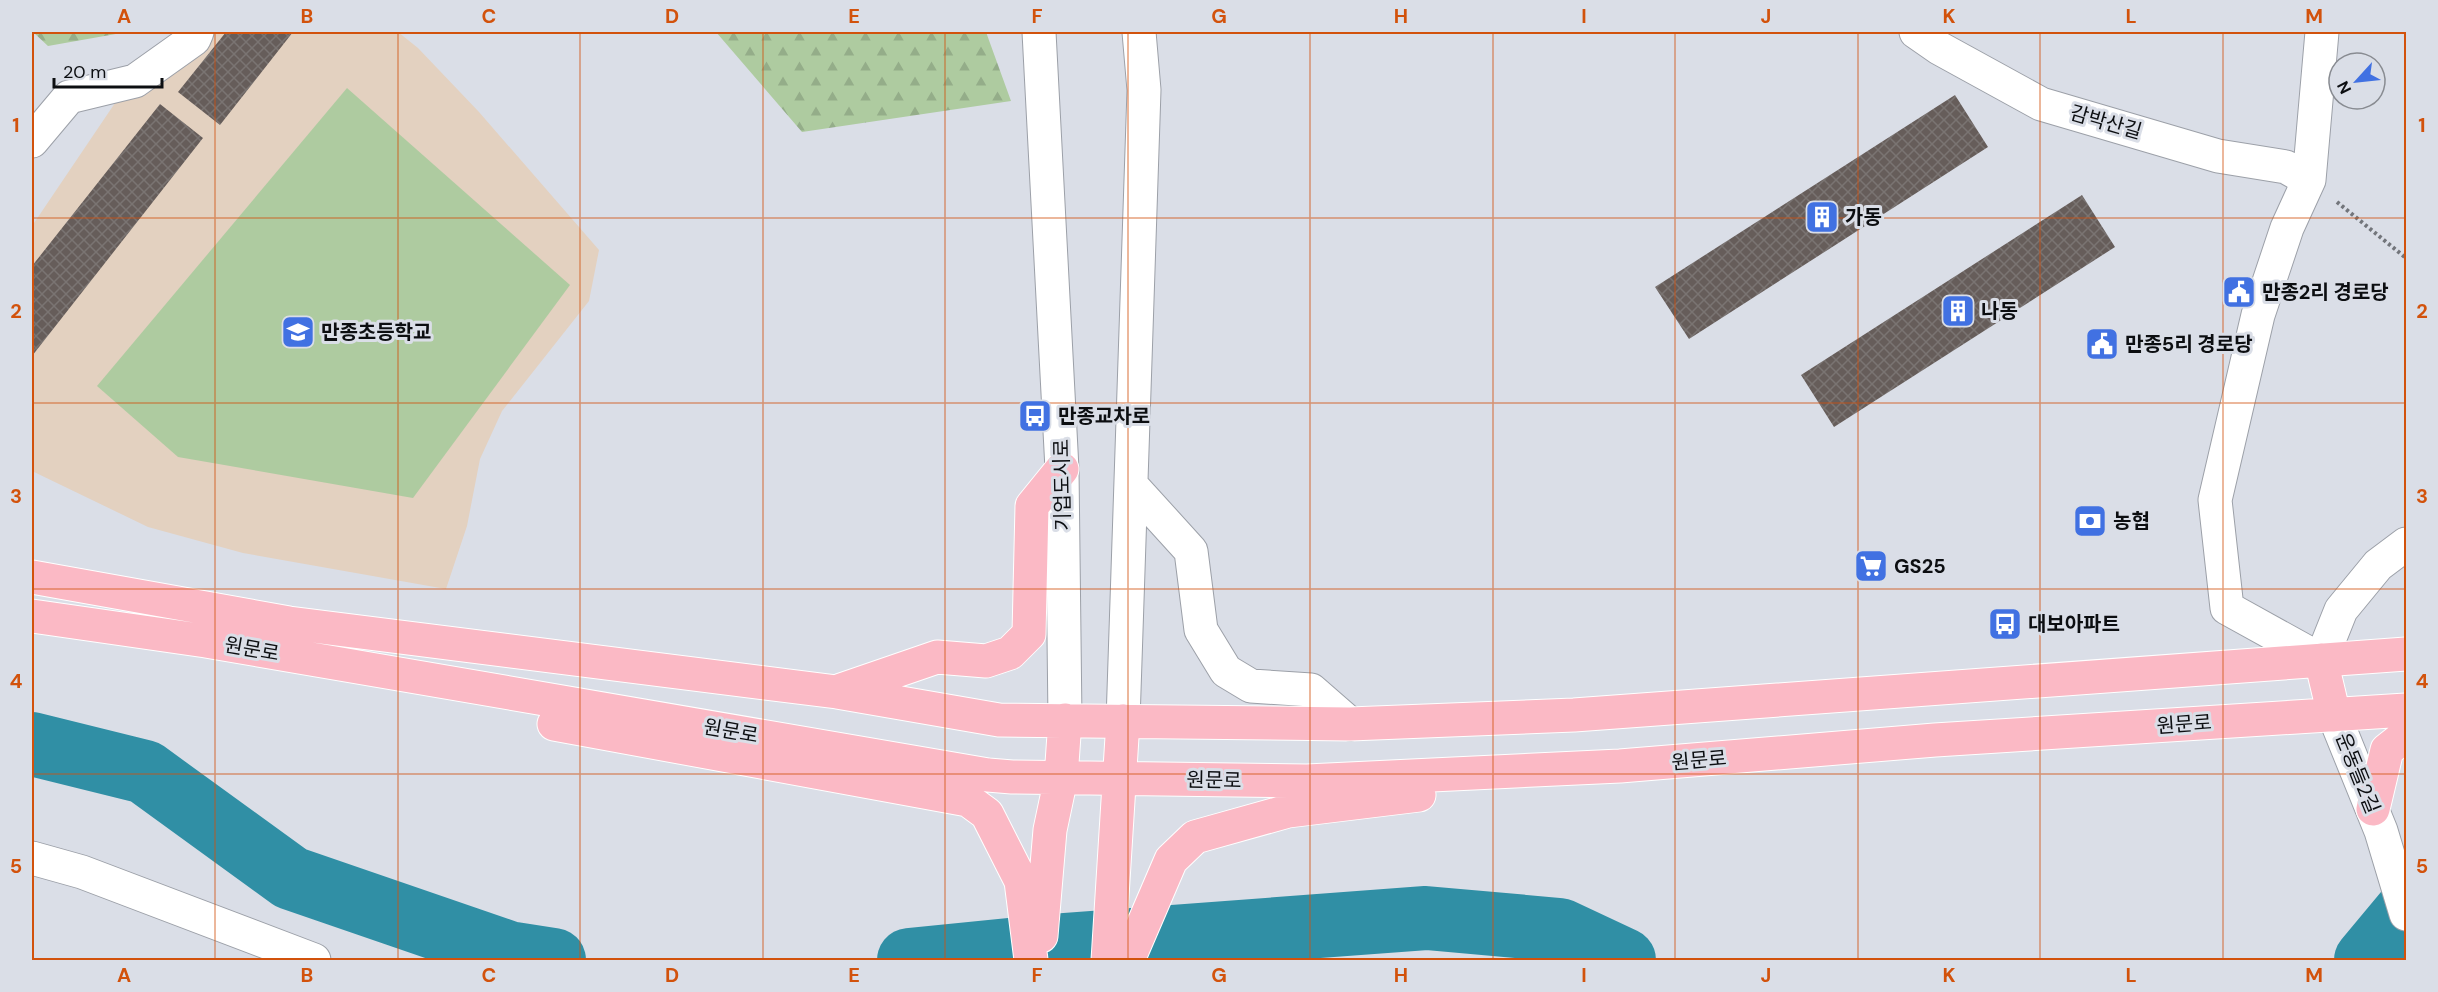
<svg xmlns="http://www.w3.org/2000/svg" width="2438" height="992" font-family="'DM Sans','Noto Sans KR',sans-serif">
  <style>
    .education { fill: #e3d1c0 }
    .forest { fill: url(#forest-firs) }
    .pitch { fill: #aecba0 }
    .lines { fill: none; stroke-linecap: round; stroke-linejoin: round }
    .river { stroke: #308fa5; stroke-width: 64 }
    .building { fill: url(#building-cross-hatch) }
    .minor-casing { stroke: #9ca0a8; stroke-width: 35 }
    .major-casing { stroke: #fff; stroke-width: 35 }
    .path { stroke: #72757b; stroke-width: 4; stroke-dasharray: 3 3; stroke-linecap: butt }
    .minor { stroke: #fff; stroke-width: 33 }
    .major { stroke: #fbb9c5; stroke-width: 33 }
    .grid { fill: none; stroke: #d2520c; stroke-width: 1.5; stroke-opacity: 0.55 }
    .labels { text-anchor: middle; stroke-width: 6; stroke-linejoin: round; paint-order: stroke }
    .street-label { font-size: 20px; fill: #0c0e11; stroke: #dadee7 }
    .poi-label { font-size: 20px; font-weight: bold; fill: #0c0e11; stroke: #dadee7; text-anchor: start }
    .neatline { fill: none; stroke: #d2520c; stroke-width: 2 }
    .grid-label { font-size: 20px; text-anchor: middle; font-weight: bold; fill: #d2520c }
  </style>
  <defs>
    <pattern id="forest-firs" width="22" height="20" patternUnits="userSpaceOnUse" patternTransform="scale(1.5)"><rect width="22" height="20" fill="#aecba0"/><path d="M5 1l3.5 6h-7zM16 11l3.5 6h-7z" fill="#94ad89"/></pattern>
    <pattern id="building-cross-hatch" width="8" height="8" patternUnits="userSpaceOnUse" patternTransform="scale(1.5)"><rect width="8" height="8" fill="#665d5a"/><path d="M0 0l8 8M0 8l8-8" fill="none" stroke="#7a7472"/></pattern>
  </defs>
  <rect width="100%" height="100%" fill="#dadee7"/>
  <path class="education" d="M210,32H398L418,48L479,112L599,250L589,301L502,411L480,459L467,526L446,589L243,553L148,527L32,471V226L115,103L148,93L176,68Z"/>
  <path class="forest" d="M33,32H127L48,46Z
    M716,32H986L1011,101L802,132Z"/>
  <path class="pitch" d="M347,88L570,285L413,498L178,457L97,386Z"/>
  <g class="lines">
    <path class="river" d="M32,744L145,772L291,878L509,953L554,960
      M909,960L1039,947L1426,918L1560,930L1624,960
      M2366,960L2406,912"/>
  </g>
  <path class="building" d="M226,32H293L220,125L178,92Z
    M1955,95L1988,147L1689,339L1655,287Z
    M160,104L203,138L32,356V266Z
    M2082,195L2115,247L1834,427L1801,375Z"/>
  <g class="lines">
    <defs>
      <path id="minor" d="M1039,32L1062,469L1065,720
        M1916,32L1939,48L2041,104L2218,156L2286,167L2309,180
        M2322,32L2309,180L2287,228L2258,315L2215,500L2227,608L2321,660L2341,610L2378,565L2406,544
        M32,141L69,97L135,81L194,39L197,32
        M1132,486L1191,551L1201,630L1226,671L1251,686L1311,690L1350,724
        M2334,715L2381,831L2406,914
        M1123,721L1144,90L1139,32
        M32,858L82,872L314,960"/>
      <path id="major" d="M32,577L289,623L837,692L999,720L1350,724L1574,715L2406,654
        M32,616L206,641L988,775L1012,777L1307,781L1620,766L1935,740L2406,710
        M2321,660L2334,715
        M841,690L937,657L986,661L1010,653L1029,634L1032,506L1062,469
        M554,724L968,800L987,814L1021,881L1031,960
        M2373,809L2387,750L2406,735
        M1041,936L1050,830L1061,778L1065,720
        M1108,960L1123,721
        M1128,960L1171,860L1195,837L1288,811L1419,795"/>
    </defs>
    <use href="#minor" class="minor-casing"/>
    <use href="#major" class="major-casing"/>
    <path class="path" d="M2337,202L2406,258"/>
    <use href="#minor" class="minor"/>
    <use href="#major" class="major"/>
  </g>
  <path class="grid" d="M215,32V960M398,32V960M580,32V960M763,32V960M945,32V960M1128,32V960M1310,32V960M1493,32V960M1675,32V960M1858,32V960M2040,32V960M2223,32V960M32,218H2406M32,403H2406M32,589H2406M32,774H2406"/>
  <defs>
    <symbol id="building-square" viewBox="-11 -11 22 22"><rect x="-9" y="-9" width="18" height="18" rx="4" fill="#4171e2" stroke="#dadee7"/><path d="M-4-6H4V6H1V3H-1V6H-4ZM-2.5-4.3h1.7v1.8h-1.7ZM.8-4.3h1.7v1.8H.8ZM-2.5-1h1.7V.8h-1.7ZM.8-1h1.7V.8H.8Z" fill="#fff"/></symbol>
    <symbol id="civic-square" viewBox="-11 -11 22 22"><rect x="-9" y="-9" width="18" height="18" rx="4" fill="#4171e2" stroke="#dadee7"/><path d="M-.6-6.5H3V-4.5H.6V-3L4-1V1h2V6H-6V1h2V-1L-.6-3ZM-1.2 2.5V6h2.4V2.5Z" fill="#fff"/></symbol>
    <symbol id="school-square" viewBox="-11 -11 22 22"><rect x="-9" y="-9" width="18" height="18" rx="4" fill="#4171e2" stroke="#dadee7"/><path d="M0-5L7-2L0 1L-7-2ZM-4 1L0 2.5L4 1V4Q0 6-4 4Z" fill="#fff"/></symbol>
    <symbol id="bus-square" viewBox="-11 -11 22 22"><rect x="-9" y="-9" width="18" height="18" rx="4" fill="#4171e2" stroke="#dadee7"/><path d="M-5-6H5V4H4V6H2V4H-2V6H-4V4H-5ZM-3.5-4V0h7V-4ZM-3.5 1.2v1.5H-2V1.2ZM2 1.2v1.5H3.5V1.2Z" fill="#fff"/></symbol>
    <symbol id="bank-square" viewBox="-11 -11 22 22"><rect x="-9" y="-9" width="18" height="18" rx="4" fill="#4171e2" stroke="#dadee7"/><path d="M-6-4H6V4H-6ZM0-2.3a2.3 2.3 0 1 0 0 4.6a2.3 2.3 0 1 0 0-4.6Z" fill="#fff"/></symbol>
    <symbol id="supermarket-square" viewBox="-11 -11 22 22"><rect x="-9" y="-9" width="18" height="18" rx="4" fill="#4171e2" stroke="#dadee7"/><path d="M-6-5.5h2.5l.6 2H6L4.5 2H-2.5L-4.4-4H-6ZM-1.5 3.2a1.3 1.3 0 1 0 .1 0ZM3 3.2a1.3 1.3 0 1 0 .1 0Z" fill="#fff"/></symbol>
  </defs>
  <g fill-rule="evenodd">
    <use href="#building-square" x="1803" y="198" width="38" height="38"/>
    <use href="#civic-square" x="2220" y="273" width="38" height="38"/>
    <use href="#building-square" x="1939" y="292" width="38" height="38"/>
    <use href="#school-square" x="279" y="313" width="38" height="38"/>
    <use href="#civic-square" x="2083" y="325" width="38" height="38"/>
    <use href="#bus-square" x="1016" y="397" width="38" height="38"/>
    <use href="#bank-square" x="2071" y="502" width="38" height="38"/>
    <use href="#supermarket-square" x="1852" y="547" width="38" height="38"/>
    <use href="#bus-square" x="1986" y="605" width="38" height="38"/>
  </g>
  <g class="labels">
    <g class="street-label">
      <text transform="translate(2106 122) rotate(16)" y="7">감박산길</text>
      <text transform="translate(1062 485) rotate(-91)" y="7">기업도시로</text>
      <text transform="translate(252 649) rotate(10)" y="7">원문로</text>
      <text transform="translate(2184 724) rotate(-4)" y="7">원문로</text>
      <text transform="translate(731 731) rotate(10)" y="7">원문로</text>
      <text transform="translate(1699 760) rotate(-5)" y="7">원문로</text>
      <text transform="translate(2358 773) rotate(68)" y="7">운동들2길</text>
      <text transform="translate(1214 780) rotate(1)" y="7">원문로</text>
    </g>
    <g class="poi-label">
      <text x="1845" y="224">가동</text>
      <text x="2262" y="299">만종2리 경로당</text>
      <text x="1981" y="318">나동</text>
      <text x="321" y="339">만종초등학교</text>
      <text x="2125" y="351">만종5리 경로당</text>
      <text x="1058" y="423">만종교차로</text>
      <text x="2113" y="528">농협</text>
      <text x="1894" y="573">GS25</text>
      <text x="2028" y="631">대보아파트</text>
    </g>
  </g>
  <rect width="2438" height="992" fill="none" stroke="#dadee7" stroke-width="66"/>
  <g transform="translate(2357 81) rotate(243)"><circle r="28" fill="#dadee7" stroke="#888b91" stroke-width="1.5"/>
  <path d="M0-4.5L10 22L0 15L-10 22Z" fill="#4171e2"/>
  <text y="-9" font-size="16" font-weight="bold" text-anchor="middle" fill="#0c0e11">N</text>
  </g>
  <path d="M54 78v9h108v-9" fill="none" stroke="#0c0e11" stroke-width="3"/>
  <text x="63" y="78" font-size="18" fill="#0c0e11" stroke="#dadee7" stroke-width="4.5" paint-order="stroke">20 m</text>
  <rect x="33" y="33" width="2372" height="926" class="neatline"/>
  <g class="grid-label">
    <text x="124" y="23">A</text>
    <text x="307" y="23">B</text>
    <text x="489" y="23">C</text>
    <text x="672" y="23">D</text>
    <text x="854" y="23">E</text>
    <text x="1037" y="23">F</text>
    <text x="1219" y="23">G</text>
    <text x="1401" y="23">H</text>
    <text x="1584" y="23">I</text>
    <text x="1766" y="23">J</text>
    <text x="1949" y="23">K</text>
    <text x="2131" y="23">L</text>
    <text x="2314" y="23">M</text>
    <text x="16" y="132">1</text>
    <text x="2422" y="132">1</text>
    <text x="16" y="318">2</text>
    <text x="2422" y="318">2</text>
    <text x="16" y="503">3</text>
    <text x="2422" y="503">3</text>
    <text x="16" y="688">4</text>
    <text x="2422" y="688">4</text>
    <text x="16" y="873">5</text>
    <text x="2422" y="873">5</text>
    <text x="124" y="982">A</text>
    <text x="307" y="982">B</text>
    <text x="489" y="982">C</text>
    <text x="672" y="982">D</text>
    <text x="854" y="982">E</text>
    <text x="1037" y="982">F</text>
    <text x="1219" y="982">G</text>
    <text x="1401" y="982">H</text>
    <text x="1584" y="982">I</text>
    <text x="1766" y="982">J</text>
    <text x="1949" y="982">K</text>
    <text x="2131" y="982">L</text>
    <text x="2314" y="982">M</text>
  </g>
</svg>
